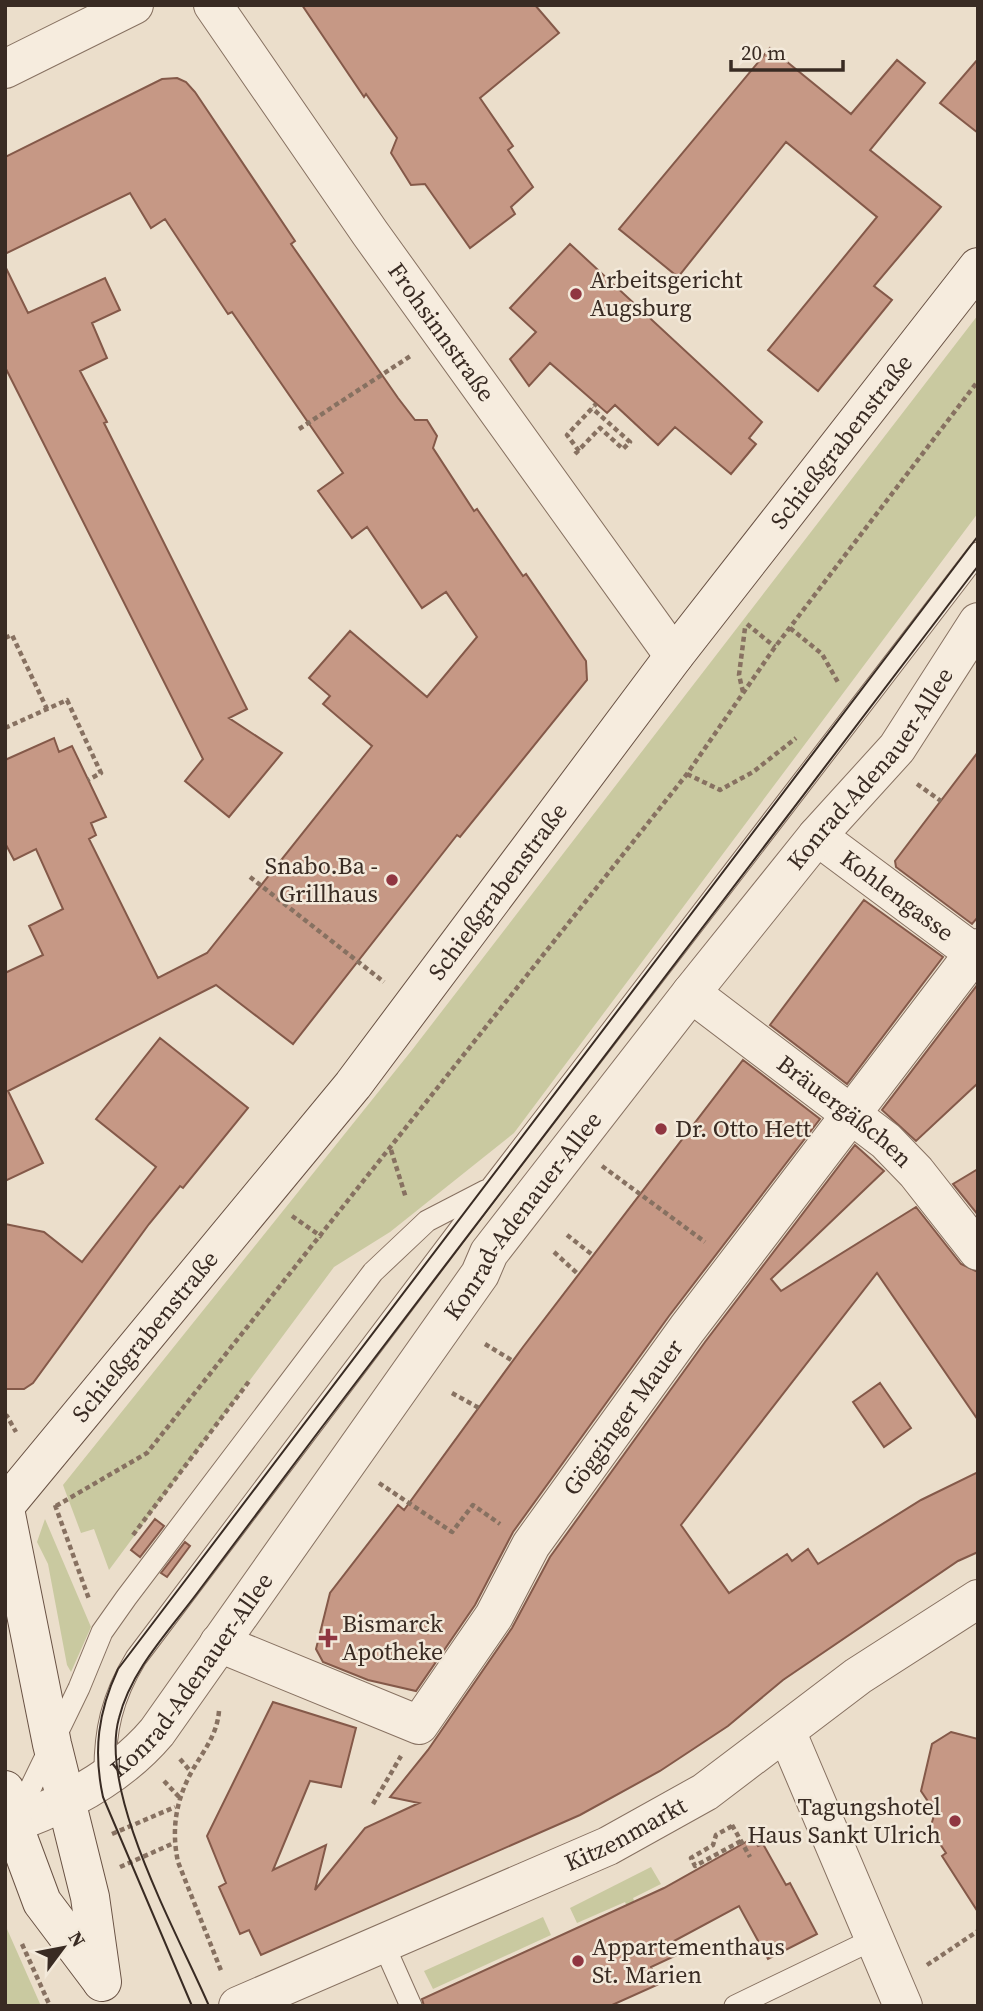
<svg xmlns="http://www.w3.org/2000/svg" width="983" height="2011" font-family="'Source Serif 4',serif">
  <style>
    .green { fill: #c9c9a0 }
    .building { fill: #c69885; stroke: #845949; stroke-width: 2 }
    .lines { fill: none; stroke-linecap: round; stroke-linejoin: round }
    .lane-casing { stroke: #877161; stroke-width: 23 }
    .street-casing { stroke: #877161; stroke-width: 40 }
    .secondary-casing { stroke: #695244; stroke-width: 40 }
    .path { stroke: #877161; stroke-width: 4.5; stroke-dasharray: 5 3.5; stroke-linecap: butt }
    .lane { stroke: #f6ecde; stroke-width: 21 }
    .street { stroke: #f6ecde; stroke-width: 38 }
    .secondary { stroke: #f6ecde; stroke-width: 38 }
    .tram { stroke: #392b23; stroke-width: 2 }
    .poi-dot { fill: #903641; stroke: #f3e9da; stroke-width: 2.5 }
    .labels { text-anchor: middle; stroke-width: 5; stroke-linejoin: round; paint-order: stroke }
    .poi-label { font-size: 24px; fill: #392b23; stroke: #f3e9da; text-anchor: start }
    .street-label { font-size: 24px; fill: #392b23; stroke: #f3e9da }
  </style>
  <rect width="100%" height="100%" fill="#ebdecb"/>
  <path class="green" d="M978,315V513L514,1133L390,1232L334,1267L109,1570L94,1529L81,1533L63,1485L412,1050Z
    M45,1519L91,1627L71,1672L67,1665L48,1564L37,1542Z
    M651,1867L661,1884L633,1898L637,1908L629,1911L625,1902L577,1923L570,1908Z
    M543,1917L551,1935L433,1989L424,1971Z
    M7,1929L41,2006H5Z"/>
  <path class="building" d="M302,5H535L559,33L480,98L513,146L508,150L533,187L511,207L515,214L470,248L425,184L411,185L391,153L397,138L366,94L364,97Z
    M770,48L851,114L897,60L925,83L870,150L941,207L874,286L892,300L818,391L768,350L877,217L786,142L678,277L619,229Z
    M978,59V133L940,103Z
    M177,78L186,82L195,92L295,241L291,244L398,398L415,420H427L437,436L433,448L474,511L477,509L523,576L526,574L586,661L587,680L460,837L457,835L293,1044L216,985L8,1091L43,1163L5,1181V973L43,955L29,926L63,909L36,849L14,860L5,843V760L54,738L59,752L72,746L106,817L91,823L96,835L89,839L158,978L207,953L372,746L323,704L330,696L309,678L350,631L427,697L477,637L446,592L422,608L367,527L352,538L318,491L343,473L232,312L228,314L165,219L151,228L130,193L5,254V157L162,79Z
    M570,244L762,422L749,438L756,444L731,474L675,427L658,445L615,405L607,413L550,363L529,386L510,359L536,332L510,308Z
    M5,266L28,313L105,278L120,310L92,323L107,358L80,371L107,422L104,423L247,709L229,718L282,753L229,817L185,781L203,759L5,367Z
    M978,752V917L972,924L896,867L895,861Z
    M864,900L943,957L847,1084L770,1025Z
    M978,984V1083L916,1141L882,1110Z
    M160,1038L248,1108L183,1188L180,1186L149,1224L33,1383L24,1389H5V1224L44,1232L82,1262L156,1167L96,1119Z
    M743,1060L820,1119L669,1316L513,1532L475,1605L416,1691L368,1680L323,1662L316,1649L330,1593L398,1505L404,1510L523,1347Z
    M855,1145L884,1171L771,1279L781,1291L916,1207L961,1264L978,1272V1420L877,1273L681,1525L729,1593L787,1554L792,1561L808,1549L818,1564L921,1500L978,1472V1552L958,1561L783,1680L728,1726L660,1771L580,1815L261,1955L249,1930L240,1934L219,1887L226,1883L207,1836L273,1702L356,1728L341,1787L310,1781L273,1870L326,1845L315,1890L365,1828L419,1803L390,1797L428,1750L512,1628L550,1557L705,1342Z
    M978,1169V1215L953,1184Z
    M880,1383L911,1428L884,1447L853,1402Z
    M155,1519L164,1526L140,1557L131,1550Z
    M185,1542L190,1546L167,1577L161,1573Z
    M951,1732L978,1739V1912L942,1856L946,1853L930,1829L935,1812L921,1791L932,1744Z
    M753,1838L758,1846L763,1844L786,1885L790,1883L817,1934L768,1959L739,1906L674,1941L679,1954L651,1967L659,1984L610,2006H424L422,1999L664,1888Z"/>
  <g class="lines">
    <defs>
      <path id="lane" d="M105,1778C104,1732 112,1697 136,1658L490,1189L978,553
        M15,1820L79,1688L102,1632L126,1598L373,1272L427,1221L485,1191
        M383,1943L411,2006
        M735,2006L874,1939"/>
      <g id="street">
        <path id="s1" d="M213,5L370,233L674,656"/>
        <path d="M5,69L134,5"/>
        <path id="s2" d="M817,836L978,956"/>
        <path id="s3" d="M691,993L886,1141L916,1172L978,1251"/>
        <path id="s4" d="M219,1643L419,1725L494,1616L531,1545L687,1329L978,948"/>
        <path d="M787,1733L903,2006"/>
        <path id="s5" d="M5,1826C61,1807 118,1778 157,1732L480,1274L489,1253L691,993L817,836L897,748L978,622"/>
        <path id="s6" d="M238,2006L608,1846L705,1792L858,1676L978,1599"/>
      </g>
      <g id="secondary">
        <path id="s7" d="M5,1506L353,1085L674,656L978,267"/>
        <path d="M5,1509L52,1744L90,1897L102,1982"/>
        <path d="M5,1790L13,1824L42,1902L100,1979"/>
      </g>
    </defs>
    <use href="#lane" class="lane-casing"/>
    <use href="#street" class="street-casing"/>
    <use href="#secondary" class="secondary-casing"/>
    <path class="path" d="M299,429L412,355
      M579,451L567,435L596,404
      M575,454L600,428L623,449L630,442L592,408
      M747,624L775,647
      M790,628L822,654L839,684
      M5,638L12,635L47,709
      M743,692L739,675L745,628
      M5,728L67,700L101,773L88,780
      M687,774L720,790L753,772L796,738
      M917,784L941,801
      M250,877L384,982
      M391,1150L406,1198
      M602,1166L705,1242
      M292,1216L322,1237
      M567,1235L594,1256
      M554,1252L579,1275
      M485,1344L513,1361
      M452,1393L479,1408
      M5,1418L7,1416L16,1432
      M379,1483L452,1532L473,1505L500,1524
      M55,1505L89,1599
      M56,1506L147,1453L687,774L775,647L978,381
      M133,1535L250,1380
      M219,1711C217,1735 204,1750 192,1771C176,1800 171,1829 178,1862L222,1973
      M180,1759L191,1772
      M164,1781L180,1798
      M373,1804L401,1756
      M732,1825L750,1857
      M732,1826L716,1835L713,1845L691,1858L695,1866L741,1841
      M112,1834L175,1807
      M120,1867L174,1843
      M22,1944L50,2006
      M927,1965L978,1931"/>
    <use href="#lane" class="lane"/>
    <use href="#street" class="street"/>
    <use href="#secondary" class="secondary"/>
    <path class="tram" d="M192,2006L103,1797C93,1751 98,1712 118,1669L978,536
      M209,2006C178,1934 98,1793 119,1718C131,1670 169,1631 198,1592C238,1539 278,1485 319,1431C537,1142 760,856 978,566"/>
  </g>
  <g class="poi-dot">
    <circle cx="576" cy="294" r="7"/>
    <circle cx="392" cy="880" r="7"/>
    <circle cx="661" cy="1129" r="7"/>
    <path d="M324.5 1627.5h7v7h7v7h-7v7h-7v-7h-7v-7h7z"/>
    <circle cx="955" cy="1821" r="7"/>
    <circle cx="578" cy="1961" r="7"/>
  </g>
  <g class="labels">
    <g class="poi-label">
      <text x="590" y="288">Arbeitsgericht<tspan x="590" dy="28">Augsburg</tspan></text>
      <text x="378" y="874" text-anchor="end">Snabo.Ba -<tspan x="378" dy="28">Grillhaus</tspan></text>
      <text x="675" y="1137">Dr. Otto Hett</text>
      <text x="342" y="1632">Bismarck<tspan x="342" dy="28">Apotheke</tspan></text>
      <text x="941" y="1815" text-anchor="end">Tagungshotel<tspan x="941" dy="28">Haus Sankt Ulrich</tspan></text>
      <text x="592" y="1955">Appartementhaus<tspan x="592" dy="28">St. Marien</tspan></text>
    </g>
    <g class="street-label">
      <text dy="8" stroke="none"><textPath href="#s1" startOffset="399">Frohsinnstraße</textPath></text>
      <text dy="8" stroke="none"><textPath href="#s7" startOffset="1354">Schießgrabenstraße</textPath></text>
      <text dy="8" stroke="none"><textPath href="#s5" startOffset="1381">Konrad-Adenauer-Allee</textPath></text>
      <text dy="8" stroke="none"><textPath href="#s7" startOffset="788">Schießgrabenstraße</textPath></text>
      <text dy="8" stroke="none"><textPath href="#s2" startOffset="100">Kohlengasse</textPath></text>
      <text dy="8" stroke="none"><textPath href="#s3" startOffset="194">Bräuergäßchen</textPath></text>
      <text dy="8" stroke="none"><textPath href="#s5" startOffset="814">Konrad-Adenauer-Allee</textPath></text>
      <text dy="8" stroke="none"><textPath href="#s7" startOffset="220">Schießgrabenstraße</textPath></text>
      <text dy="8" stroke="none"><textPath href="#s4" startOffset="586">Gögginger Mauer</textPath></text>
      <text dy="8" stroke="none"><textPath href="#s5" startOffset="247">Konrad-Adenauer-Allee</textPath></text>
      <text dy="8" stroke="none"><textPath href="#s6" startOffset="424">Kitzenmarkt</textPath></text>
    </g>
  </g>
  <rect width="983" height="2011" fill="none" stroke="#392b23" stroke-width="14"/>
  <g transform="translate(63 1948) rotate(58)" stroke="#f3e9da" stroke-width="5" paint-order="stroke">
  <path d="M0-5L12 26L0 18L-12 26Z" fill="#392b23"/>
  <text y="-10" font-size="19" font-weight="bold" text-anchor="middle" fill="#392b23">N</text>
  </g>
  <path d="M731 60v10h112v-10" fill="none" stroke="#392b23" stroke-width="3.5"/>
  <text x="741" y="60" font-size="21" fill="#392b23" stroke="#f3e9da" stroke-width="5" paint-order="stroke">20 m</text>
</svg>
